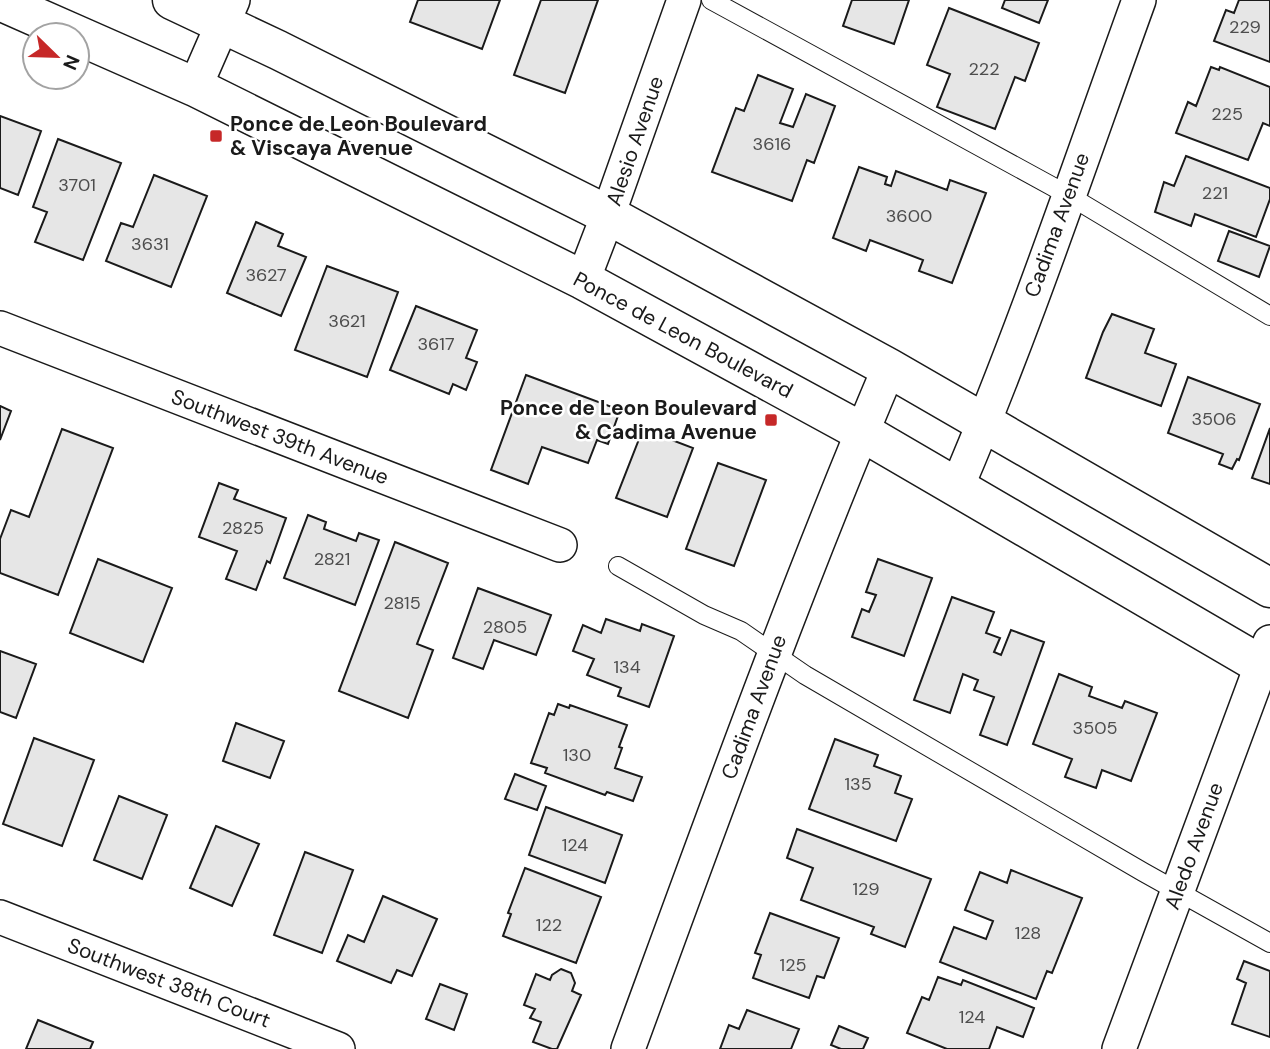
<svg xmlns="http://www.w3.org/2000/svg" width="1270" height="1049" font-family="'DM Sans',sans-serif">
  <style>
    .building { fill: #e6e6e6; stroke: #1a1a1a; stroke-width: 2 }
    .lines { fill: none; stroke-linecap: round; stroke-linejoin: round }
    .service-casing { stroke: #1a1a1a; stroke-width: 20 }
    .minor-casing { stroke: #1a1a1a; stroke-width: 36 }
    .tertiary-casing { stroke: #1a1a1a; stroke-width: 41 }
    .service { stroke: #fff; stroke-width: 18 }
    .minor { stroke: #fff; stroke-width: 33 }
    .tertiary { stroke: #fff; stroke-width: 38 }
    .poi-dot { fill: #c62828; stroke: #fff; stroke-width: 2.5 }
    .labels { text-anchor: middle; stroke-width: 5; stroke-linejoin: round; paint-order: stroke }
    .number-label { font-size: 18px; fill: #4d4d4d }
    .poi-label { font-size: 21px; font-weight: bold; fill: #1a1a1a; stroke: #fff; text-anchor: start }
    .street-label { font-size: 21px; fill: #1a1a1a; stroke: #fff }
  </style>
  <rect width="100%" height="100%" fill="#fff"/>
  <path class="building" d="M418,0H500L482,49L410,22Z
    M541,0H598L565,93L514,75Z
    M852,0H909L894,44L843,26Z
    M1005,0H1048L1039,23L1002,8Z
    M1239,0H1270V62L1214,41L1226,10L1234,13Z
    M949,8L1039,43L1025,81L1015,77L995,129L937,107L950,74L927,65Z
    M1211,67L1219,70L1220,67L1270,87V126L1263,123L1248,160L1176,133L1188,102L1196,106Z
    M758,75L793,89L780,123L793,127L806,94L835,106L814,163L807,160L792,201L712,172L736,108L744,111Z
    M0,116L41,131L18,195L0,188Z
    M58,139L121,163L83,260L35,242L47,212L33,207Z
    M1186,156L1270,188V199L1256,237L1195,214L1191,226L1155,212L1164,182L1174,186Z
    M859,167L887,177L885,184L891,186L896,171L947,190L950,180L986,193L952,283L919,271L923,260L870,240L866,251L833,238Z
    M154,175L207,196L171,287L106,261L121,223L133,227Z
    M256,222L283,234L278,246L306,257L281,316L227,293Z
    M1229,231L1270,246L1259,277L1218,261Z
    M327,266L398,292L367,377L295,350Z
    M416,306L477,330L466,358L477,362L466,390L453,384L449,394L390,370Z
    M1112,314L1154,329L1145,353L1176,364L1161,406L1086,378L1103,332Z
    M526,375L620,410L608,444L597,440L588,463L542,447L528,484L491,470Z
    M1188,377L1260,404L1239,460L1237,459L1232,469L1219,464L1223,454L1168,433Z
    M0,406L11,411L0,440Z
    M1270,428V484L1252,478Z
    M62,429L113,448L58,595L0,573V539L11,510L29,517Z
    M643,429L693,448L667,517L616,498Z
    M718,463L766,480L734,566L686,549Z
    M219,483L238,490L234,499L286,518L270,563L267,561L256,590L226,579L237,551L199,537Z
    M308,515L326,522L324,529L356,541L359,533L379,540L355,605L284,578Z
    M395,542L448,563L417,644L433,650L408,718L339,691Z
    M98,559L172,588L143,662L70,633Z
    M878,559L932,578L904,656L852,637L862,609L869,612L876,595L866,592Z
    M478,588L551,615L536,655L494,640L483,669L453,658Z
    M952,597L994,612L986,633L1000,638L994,652L1001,655L1011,630L1044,642L1007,745L980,735L994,697L974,690L978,680L963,674L950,713L914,700Z
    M606,619L640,631L642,624L674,636L649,707L618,696L621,688L587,675L594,659L573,651L583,625L601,633Z
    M0,651L36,664L16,718L0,712Z
    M1059,674L1092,687L1089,696L1122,708L1125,701L1157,713L1131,781L1102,770L1096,788L1065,777L1072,759L1033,744Z
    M558,704L569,708L570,705L627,725L619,747L622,748L615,768L642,777L633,801L607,792L605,795L545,773L547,768L531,763L549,713L554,715Z
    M236,723L284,741L270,778L223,761Z
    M34,738L94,760L62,846L3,824Z
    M835,739L878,755L874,766L901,776L895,793L912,799L896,841L809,809Z
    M515,774L546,786L537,810L505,799Z
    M119,796L167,815L142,879L94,860Z
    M546,807L622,835L605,883L529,855Z
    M216,826L259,844L232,906L190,888Z
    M797,829L931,879L905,947L871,934L874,927L801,900L813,868L787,858Z
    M305,852L353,870L322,953L274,935Z
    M525,868L601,897L576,963L503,936L511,914L508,913Z
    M1011,870L1082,898L1052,973L1047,971L1036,999L940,962L954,927L986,939L993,921L965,910L980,872L1007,883Z
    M383,896L437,919L412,976L397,970L391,983L337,961L348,935L364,942Z
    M770,913L839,938L824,978L817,976L809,998L753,978L761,955L755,953Z
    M1244,961L1270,971V1037L1232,1024L1246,983L1237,979Z
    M561,969L571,973L575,983L572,991L581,995L557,1049H552L533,1042L541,1022L530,1018L535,1009L524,1005L536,974L550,980L552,975Z
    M938,977L961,985L963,980L1034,1008L1023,1037L997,1027L989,1049H947L907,1033L922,997L929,1000Z
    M440,984L467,994L454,1030L426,1019Z
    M747,1010L799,1029L791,1049H720L729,1025L739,1029Z
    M38,1020L93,1042L90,1049H26Z
    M839,1026L868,1038L863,1049H841L831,1045Z"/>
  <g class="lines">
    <defs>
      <path id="service" d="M711,0L1068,195L1270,316
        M618,566L704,615L741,631L805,675L1143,872L1270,943"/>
      <path id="minor" d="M195,87L233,0
        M583,280L608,215L684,0
        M0,328L560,545
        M957,487C1025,328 1080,163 1139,0
        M0,917L338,1049
        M628,1049C712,820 794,592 889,368
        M1119,1049L1270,642"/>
      <path id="tertiary" d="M172,0L278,50L608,215L889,368L1270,588
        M0,1L77,35
        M77,35L195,87L583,280L862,432L1270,670"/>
    </defs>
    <use href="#service" class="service-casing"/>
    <use href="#minor" class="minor-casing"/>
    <use href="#tertiary" class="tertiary-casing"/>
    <use href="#service" class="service"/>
    <use href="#minor" class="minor"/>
    <use href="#tertiary" class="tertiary"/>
  </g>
  <g class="poi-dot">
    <rect x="209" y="129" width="14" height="14" rx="3.5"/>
    <rect x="764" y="413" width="14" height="14" rx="3.5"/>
  </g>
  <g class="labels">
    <g class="number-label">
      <text x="1245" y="33">229</text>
      <text x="984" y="75">222</text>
      <text x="1227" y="120">225</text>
      <text x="772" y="150">3616</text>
      <text x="77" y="191">3701</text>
      <text x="1215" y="199">221</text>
      <text x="909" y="222">3600</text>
      <text x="150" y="250">3631</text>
      <text x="266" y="281">3627</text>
      <text x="347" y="327">3621</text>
      <text x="436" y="350">3617</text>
      <text x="1214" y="425">3506</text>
      <text x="243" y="534">2825</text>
      <text x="332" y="565">2821</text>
      <text x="402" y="609">2815</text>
      <text x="505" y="633">2805</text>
      <text x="627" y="673">134</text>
      <text x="1095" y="734">3505</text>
      <text x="577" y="761">130</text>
      <text x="858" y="790">135</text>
      <text x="575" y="851">124</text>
      <text x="866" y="895">129</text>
      <text x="549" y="931">122</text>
      <text x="1028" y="939">128</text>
      <text x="793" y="971">125</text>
      <text x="972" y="1023">124</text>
    </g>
    <g class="poi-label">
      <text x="230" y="131">Ponce de Leon Boulevard<tspan x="230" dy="24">&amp; Viscaya Avenue</tspan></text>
      <text x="757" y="415" text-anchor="end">Ponce de Leon Boulevard<tspan x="757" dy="24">&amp; Cadima Avenue</tspan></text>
    </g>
    <g class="street-label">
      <text transform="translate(635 141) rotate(-71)" y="7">Alesio Avenue</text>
      <text transform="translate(1057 225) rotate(-70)" y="7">Cadima Avenue</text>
      <text transform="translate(683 335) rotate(28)" y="7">Ponce de Leon Boulevard</text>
      <text transform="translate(280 437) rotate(21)" y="7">Southwest 39th Avenue</text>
      <text transform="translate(754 707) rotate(-70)" y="7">Cadima Avenue</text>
      <text transform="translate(1194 846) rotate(-70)" y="7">Aledo Avenue</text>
      <text transform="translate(169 983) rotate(21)" y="7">Southwest 38th Court</text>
    </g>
  </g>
  <g transform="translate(56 56) rotate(113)"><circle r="33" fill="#ffffff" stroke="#a3a3a3" stroke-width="2"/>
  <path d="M0-5L12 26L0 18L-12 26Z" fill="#c62828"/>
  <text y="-10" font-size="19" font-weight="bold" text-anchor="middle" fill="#1a1a1a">N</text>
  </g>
</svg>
